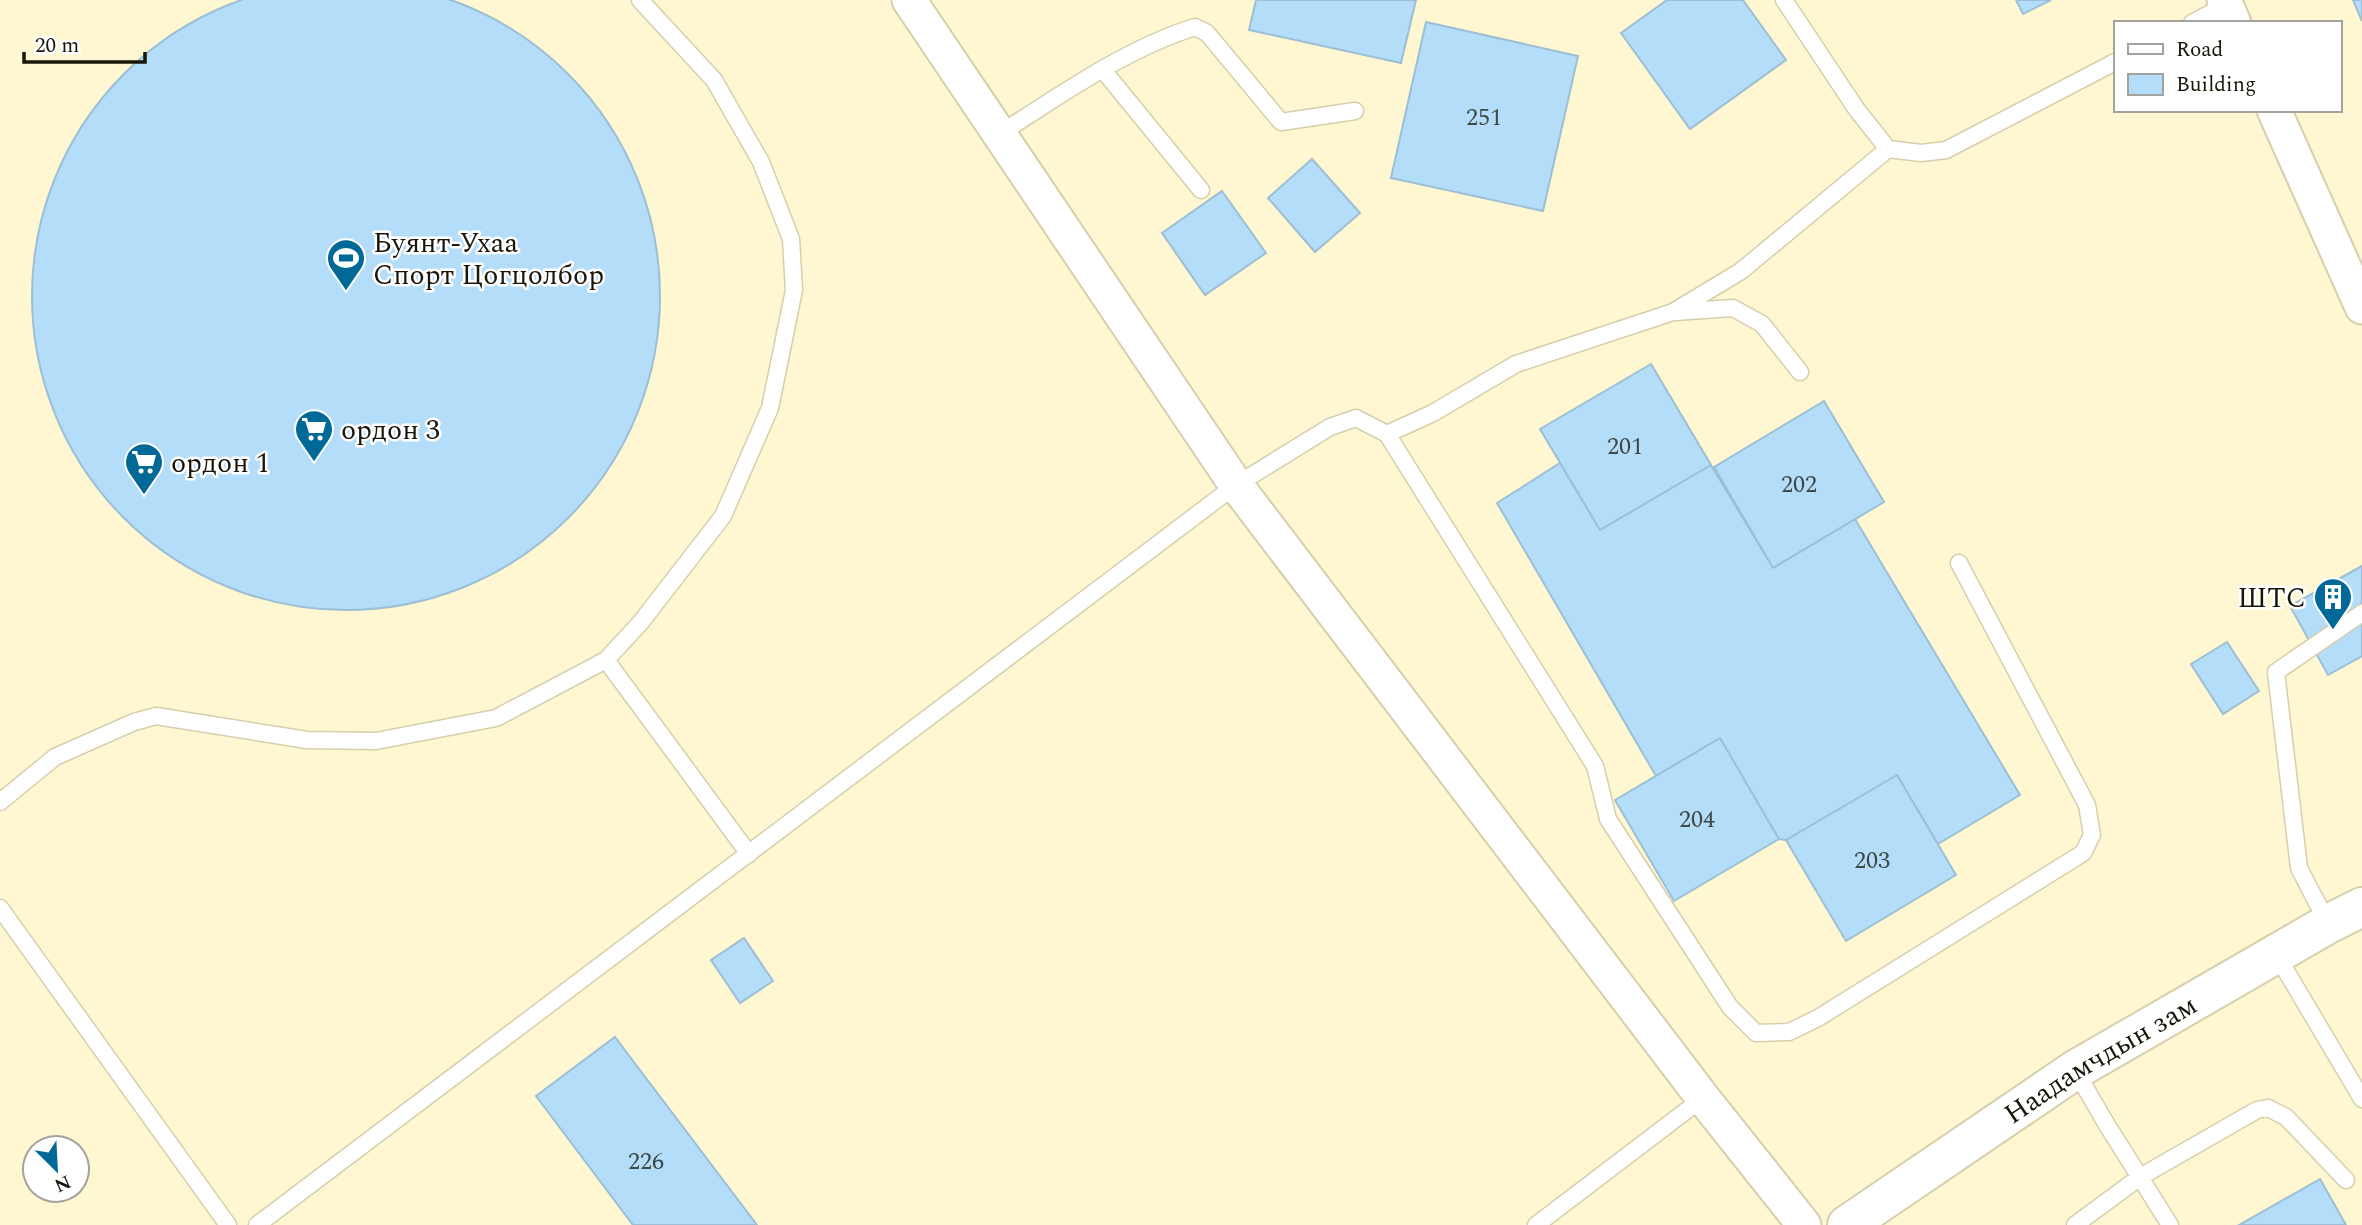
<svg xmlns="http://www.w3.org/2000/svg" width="2362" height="1225" font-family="Spectral,serif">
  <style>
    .building { fill: #b3ddf9; stroke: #9cbfd5; stroke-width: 2 }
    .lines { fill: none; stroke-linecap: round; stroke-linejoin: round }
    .service-casing { stroke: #d7cfab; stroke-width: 19 }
    .minor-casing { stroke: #d7cfab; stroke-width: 37 }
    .secondary-casing { stroke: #d7cfab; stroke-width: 42 }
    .service { stroke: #fff; stroke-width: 16 }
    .minor { stroke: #fff; stroke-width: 33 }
    .secondary { stroke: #fff; stroke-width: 38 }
    .labels { text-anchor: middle; stroke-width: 5; stroke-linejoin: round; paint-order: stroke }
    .number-label { font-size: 24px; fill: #404845 }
    .poi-label { font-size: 28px; fill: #191609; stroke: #fff; text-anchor: start }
    .street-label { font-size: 28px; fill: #191609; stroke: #fff }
  </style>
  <rect width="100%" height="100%" fill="#fff7d1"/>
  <path class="building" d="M32 296a314 314 0 1 1 628 0a314 314 0 1 1-628 0Z
    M1256,0H1416L1401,63L1249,30Z
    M1667,0H1743L1786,60L1690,129L1621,33Z
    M2016,0H2051L2023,14Z
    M2353,0H2362V21Z
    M1426,22L1578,56L1543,211L1391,178Z
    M1312,159L1360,213L1315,252L1268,198Z
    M1222,191L1266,253L1205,295L1162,233Z
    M1651,364L1711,465L1600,530L1540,429Z
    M1824,401L1884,502L1773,568L1714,467Z
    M1560,463L1600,530L1711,465L1773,568L1855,519L2020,795L1938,844L1897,775L1786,840L1779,839L1720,738L1656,776L1497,503Z
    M2362,566V656L2328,675L2290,606Z
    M2227,642L2259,691L2223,714L2191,664Z
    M1720,738L1779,839L1674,901L1615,800Z
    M1897,775L1956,875L1846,941L1786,840Z
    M744,938L773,981L740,1003L711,960Z
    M615,1037L757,1225H633L536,1096Z
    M2320,1179L2346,1225H2239Z"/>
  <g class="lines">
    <defs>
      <path id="service" d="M1784,0L1857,110L1888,149L1921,153L1946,150L2115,62
        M2192,23L2226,5
        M1103,70L1201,190
        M999,134C1061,95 1125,49 1195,27L1207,33L1281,122L1355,111
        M1888,149L1741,271L1673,312L1516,364L1433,413L1387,434L1595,766L1608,819L1730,1007L1756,1033L1789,1032L1818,1018L2083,853L2092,835L2087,805L1959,563
        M1675,312L1733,308L1762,324L1800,372
        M606,660L749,854
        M0,802L55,757L134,722L156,716L307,740L376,741L496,718L606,660L641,622L723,516L770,408L794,290L791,239L761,162L714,80L640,0
        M0,908L228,1225
        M2328,924L2299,868L2276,672L2362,613
        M2276,954L2362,1099
        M2075,1070L2107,1125L2170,1225
        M257,1225L1236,485L1330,427L1356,418L1387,434
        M1536,1225L1703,1098
        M2075,1225L2140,1177L2257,1110L2268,1108L2286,1117L2346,1180"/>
      <path id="minor" d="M909,0L1236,485L1703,1098L1804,1225
        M2224,0L2234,23
        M2274,110L2362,307"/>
      <g id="secondary">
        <path id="s1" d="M1847,1225L2075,1070L2328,924L2362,907"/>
      </g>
    </defs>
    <use href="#service" class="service-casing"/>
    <use href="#minor" class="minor-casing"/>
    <use href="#secondary" class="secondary-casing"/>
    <use href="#service" class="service"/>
    <use href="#minor" class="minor"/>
    <use href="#secondary" class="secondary"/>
  </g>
  <defs>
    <symbol id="stadium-pin" viewBox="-11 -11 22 30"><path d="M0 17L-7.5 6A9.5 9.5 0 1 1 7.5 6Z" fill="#016997" stroke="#fff"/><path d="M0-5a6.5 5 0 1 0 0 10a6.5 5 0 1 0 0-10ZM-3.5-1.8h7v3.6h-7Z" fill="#fff"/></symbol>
    <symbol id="supermarket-pin" viewBox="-11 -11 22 30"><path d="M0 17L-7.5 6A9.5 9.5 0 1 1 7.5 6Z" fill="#016997" stroke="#fff"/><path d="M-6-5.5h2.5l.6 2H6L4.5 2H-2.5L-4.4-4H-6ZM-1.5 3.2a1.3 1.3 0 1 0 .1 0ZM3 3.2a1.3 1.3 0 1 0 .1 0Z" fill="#fff"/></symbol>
    <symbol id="building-pin" viewBox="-11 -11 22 30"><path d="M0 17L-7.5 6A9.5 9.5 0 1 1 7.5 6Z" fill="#016997" stroke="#fff"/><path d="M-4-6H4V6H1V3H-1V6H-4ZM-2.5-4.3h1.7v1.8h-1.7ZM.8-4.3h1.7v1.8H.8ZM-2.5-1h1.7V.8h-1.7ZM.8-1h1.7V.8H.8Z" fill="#fff"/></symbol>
  </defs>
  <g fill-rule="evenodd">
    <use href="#stadium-pin" x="324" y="236" width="44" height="60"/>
    <use href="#supermarket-pin" x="292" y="407" width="44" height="60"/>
    <use href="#supermarket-pin" x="122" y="440" width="44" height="60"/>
    <use href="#building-pin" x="2311" y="575" width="44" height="60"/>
  </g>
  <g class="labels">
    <g class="number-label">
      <text x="1484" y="125">251</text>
      <text x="1625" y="454">201</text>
      <text x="1799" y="492">202</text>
      <text x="1697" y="827">204</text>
      <text x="1872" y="868">203</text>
      <text x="646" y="1169">226</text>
    </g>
    <g class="poi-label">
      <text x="373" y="252">Буянт-Ухаа<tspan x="373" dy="32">Спорт Цогцолбор</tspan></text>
      <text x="341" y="439">ордон 3</text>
      <text x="171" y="472">ордон 1</text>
      <text x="2306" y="607" text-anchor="end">ШТС</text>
    </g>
    <g class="street-label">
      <text dy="10" stroke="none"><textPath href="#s1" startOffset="303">Наадамчдын зам</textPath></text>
    </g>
  </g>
  <rect x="2114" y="21" width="228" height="91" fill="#ffffff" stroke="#a3a29d" stroke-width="2"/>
  <rect x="2128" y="44" width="35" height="10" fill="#ffffff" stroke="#a3a29d" stroke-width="2"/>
  <text x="2176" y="56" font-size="21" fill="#191609">Road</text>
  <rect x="2128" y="74" width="35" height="21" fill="#b3ddf9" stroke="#a3a29d" stroke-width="2"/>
  <text x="2176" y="91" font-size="21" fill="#191609">Building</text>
  <g transform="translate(56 1169) rotate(156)"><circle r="33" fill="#ffffff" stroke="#a3a29d" stroke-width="2"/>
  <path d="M0-5L12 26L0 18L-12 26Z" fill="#016997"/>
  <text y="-10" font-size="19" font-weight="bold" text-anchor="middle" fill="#191609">N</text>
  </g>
  <path d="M24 52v10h121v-10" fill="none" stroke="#191609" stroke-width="3.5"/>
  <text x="35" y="52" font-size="21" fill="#191609" stroke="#ffffff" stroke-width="5" paint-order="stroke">20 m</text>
</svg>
